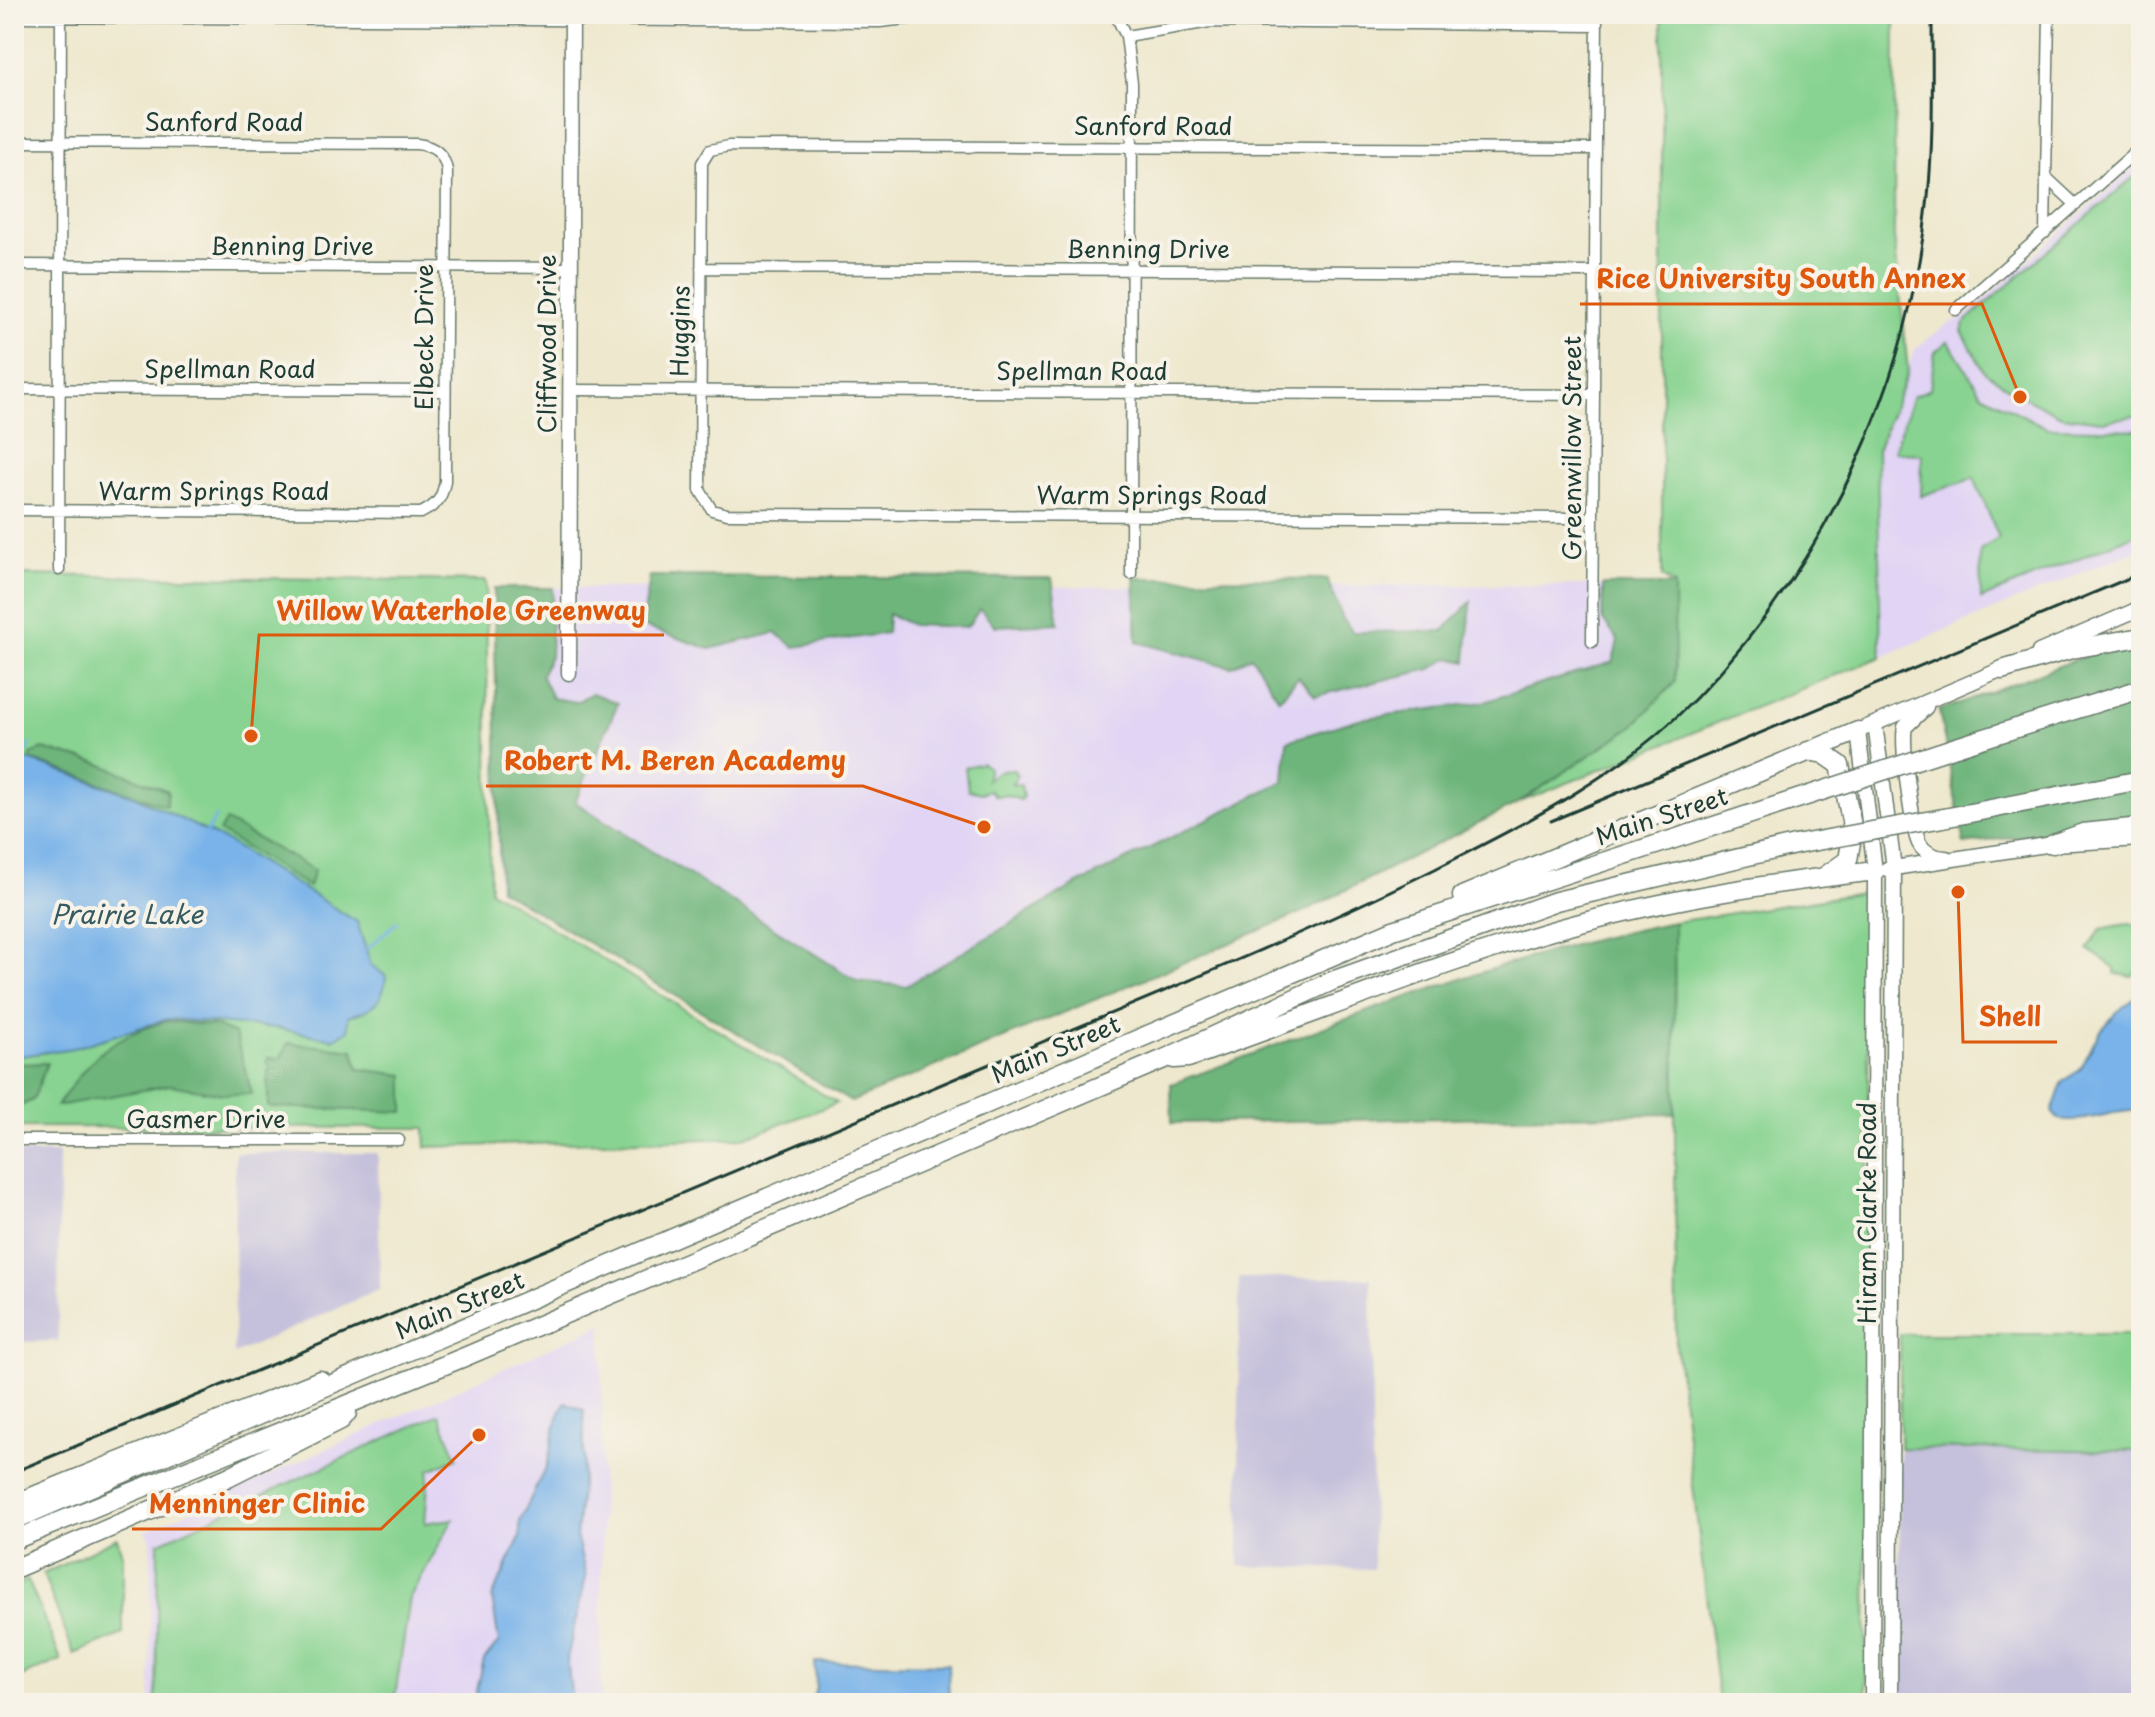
<svg xmlns="http://www.w3.org/2000/svg" width="2155" height="1717" font-family="'Playpen Sans',sans-serif">
  <style>
    .built { fill: #e1d4f4 }
    .industrial { fill: #c5c0db }
    .green { fill: #88d391; stroke: #548862; stroke-width: 2 }
    .forest { fill: #6eb57b; stroke: #467958; stroke-width: 2 }
    .water { fill: #79b3e9; stroke: #4c788e; stroke-width: 2 }
    .lines { fill: none; stroke-linecap: round; stroke-linejoin: round }
    .stream { stroke: #79b3e9; stroke-width: 3 }
    .minor-casing { stroke: #67796a; stroke-width: 13 }
    .tertiary-casing { stroke: #67796a; stroke-width: 17 }
    .secondary-casing { stroke: #67796a; stroke-width: 17 }
    .trunk-casing { stroke: #67796a; stroke-width: 21 }
    .minor { stroke: #fff; stroke-width: 10 }
    .tertiary { stroke: #fff; stroke-width: 14 }
    .secondary { stroke: #fff; stroke-width: 14 }
    .trunk { stroke: #fff; stroke-width: 18 }
    .rail { stroke: #1f3d34; stroke-width: 3 }
    .trunk-bridge-casing { stroke: #67796a; stroke-width: 21; stroke-linecap: butt }
    .trunk-bridge { stroke: #fff; stroke-width: 18 }
    .labels { text-anchor: middle; stroke-width: 8; stroke-linejoin: round; paint-order: stroke }
    .street-label { font-size: 24px; fill: #1f3d34; stroke: #f7f3e8 }
    .water-label { font-size: 26px; font-style: italic; fill: #365a61; stroke: #f7f3e8 }
    .leader { fill: none; stroke: #de580e; stroke-width: 3 }
    .callout-dot { fill: #de580e; stroke: #f7f3e8; stroke-width: 3 }
    .callout-label { font-size: 26px; text-anchor: middle; font-weight: bold; fill: #de580e; stroke: #f7f3e8; stroke-width: 8; stroke-linejoin: round; paint-order: stroke }
  </style>
  <rect width="100%" height="100%" fill="#f7f3e8"/>
  <filter id="ink" filterUnits="userSpaceOnUse"><feTurbulence type="fractalNoise" baseFrequency=".0125" numOctaves="2"/><feDisplacementMap in="SourceGraphic" scale="16" xChannelSelector="R" yChannelSelector="G"/><feConvolveMatrix kernelMatrix="1 2 1 2 8 2 1 2 1" color-interpolation-filters="sRGB"/></filter>
  <filter id="wash" filterUnits="userSpaceOnUse"><feTurbulence type="fractalNoise" baseFrequency=".006" numOctaves="4" result="noise"/><feDisplacementMap in="SourceGraphic" scale="32" xChannelSelector="R" yChannelSelector="G"/><feGaussianBlur stdDeviation="1.8" result="paint"/><feColorMatrix in="noise" values="0 0 0 0 0 0 0 0 0 0 0 0 0 0 0 0 0 1.4 0 .05"/><feComposite in="paint" operator="in"/></filter>
  <g filter="url(#wash)">
    <rect width="100%" height="100%" fill="#eee8ce"/>
    <path class="built" d="M2141,161V548L1881,657L1877,450L1915,349L1949,323L1963,318Z
      M1674,585L1633,726L1520,802L1299,914L851,1102L498,888L494,588Z
      M602,1324L601,1703H150L151,1541L146,1531Z"/>
    <path class="industrial" d="M14,1153H59L58,1341L14,1342Z
      M235,1153H378L380,1289L234,1354Z
      M1239,1278H1371L1373,1569L1239,1566Z
      M1900,1448L2141,1451V1703H1899Z"/>
    <path class="green" d="M1662,14H1895L1894,237L1908,371L1877,450L1881,657L1520,802L1633,726L1674,585L1662,577Z
      M2141,171V415L2103,421L2061,416L2014,392L1984,371L1962,331L1966,321Z
      M1948,341L1982,394L2047,428L2141,430V532L1981,599L1980,551L1999,538L1974,478L1921,496L1922,455L1894,451L1913,396L1930,389L1935,352Z
      M14,575L486,581L490,890L837,1103L744,1138L426,1147L425,1128L14,1127Z
      M982,763L989,768L986,780L999,771L1014,770L1017,776L1012,784L1021,785L1023,797L1020,800L1007,795L995,796L990,790L981,793L968,790L965,767Z
      M1869,892L1866,1703H1719L1676,1345L1674,922Z
      M2126,924L2141,925V966L2132,976L2115,974V968L2088,949L2101,929Z
      M1900,1334H2141V1451L1900,1448Z
      M439,1414L457,1458L429,1470L425,1523L453,1519L410,1598L394,1703H156L158,1543Z
      M117,1538L123,1558V1634L74,1654L43,1574Z
      M28,1580L61,1660L14,1680V1586Z"/>
    <path class="forest" d="M650,576L1052,578L1059,623L995,626L980,609L967,627L912,625L888,614L887,633L795,647L775,633L710,649L642,626Z
      M1134,578L1327,579L1343,619L1353,632L1443,631L1471,602L1466,662L1449,658L1431,669L1315,696L1298,677L1279,699L1251,656L1231,667L1137,642Z
      M1603,585H1674L1675,682L1633,726L1518,803L1299,914L851,1102L500,889L494,588H553L550,656L541,675L552,698L576,702L592,693L618,703L575,802L857,981L906,986L1072,887L1284,781L1287,741L1359,719L1484,702L1613,662L1618,640L1602,619Z
      M2141,640V820L1964,844L1939,711L2104,649Z
      M43,749L95,762L168,791L166,806L30,759L31,754Z
      M226,821L314,870L309,887L219,831Z
      M1674,922L1675,1114L1172,1123L1171,1084C1336,1024 1501,955 1674,922Z
      M166,1021L216,1026L235,1034L252,1094H223L170,1085L57,1106C93,1055 105,1040 166,1021Z
      M288,1043L354,1050L358,1069L404,1075V1112L268,1107V1058L280,1059Z
      M47,1063L33,1100L14,1109V1064Z"/>
    <path class="water" d="M14,755L134,796L228,842L357,922L371,965L386,976C384,1001 373,1011 348,1016V1031L333,1039L276,1028L168,1019L74,1048L14,1057Z
      M2141,993V1111C2111,1109 2087,1124 2058,1119L2052,1112L2063,1081L2080,1070L2099,1033L2116,1013Z
      M565,1402L584,1410V1460L576,1536L586,1576L567,1658L572,1701L474,1703L484,1660L499,1642L492,1598L520,1537V1521L547,1465L558,1417Z
      M815,1662L948,1664L949,1703H812L816,1687Z"/>
    <g class="lines">
      <path class="stream" d="M23,759L30,744
        M206,834L216,816
        M367,949L397,922"/>
    </g>
  </g>
  <g filter="url(#ink)">
    <g class="lines">
      <defs>
        <path id="minor" d="M1115,14L1126,36L1132,83L1131,574
          M14,17L880,22L950,14
          M1126,36L1210,22L1597,26
          M14,142L417,144C434,146 444,153 447,170L445,481C442,499 437,505 421,513L14,510
          M2046,177L2076,205
          M2045,233L2049,14
          M14,265L571,268
          M701,268L1594,272
          M1956,310L2141,147
          M14,389L445,391
          M570,390L1593,395
          M1593,518L727,514L712,510L700,490L702,163L710,150L729,146L1596,149
          M59,570L61,14
          M1592,642L1597,14
          M14,1140H399"/>
        <path id="tertiary" d="M569,673L572,14"/>
        <path id="secondary" d="M2039,652L2141,608
          M1926,707L1905,727C1901,743 1912,828 1919,843C1924,853 1936,858 1946,858
          M1875,724L1894,868L1890,1703
          M1887,869L2053,844L2141,839
          M1872,1703L1875,871L1858,731L2009,666"/>
        <path id="trunk" d="M2002,670L2072,649L2141,637
          M1956,747L2141,689
          M1808,751L1824,754L1840,765L1853,831L1848,860L1825,876
          M1965,814L2141,780
          M2053,844L2083,833L2141,827
          M1462,896L1858,731
          M1174,1059L1188,1058C1317,1014 1445,959 1577,924C1675,897 1775,883 1875,871
          M14,1504L320,1380
          M14,1520L1393,930L1788,802
          M14,1540L462,1358L1164,1059L1332,981L1556,901L1795,845
          M14,1569L228,1477L341,1420L347,1413"/>
      </defs>
      <use href="#minor" class="minor-casing"/>
      <use href="#tertiary" class="tertiary-casing"/>
      <use href="#secondary" class="secondary-casing"/>
      <use href="#trunk" class="trunk-casing"/>
      <use href="#minor" class="minor"/>
      <use href="#tertiary" class="tertiary"/>
      <use href="#secondary" class="secondary"/>
      <use href="#trunk" class="trunk"/>
      <path class="rail" d="M1551,821L2141,573
        M14,1472C345,1336 674,1196 1004,1058C1149,997 1295,939 1435,869C1530,821 1621,775 1696,698C1828,561 1909,386 1928,197C1934,136 1932,75 1932,14"/>
      <defs>
        <path id="trunk-bridge" d="M1788,802L1956,747
          M1795,845L1965,814"/>
      </defs>
      <use href="#trunk-bridge" class="trunk-bridge-casing"/>
      <use href="#trunk-bridge" class="trunk-bridge"/>
    </g>
  </g>
  <g class="labels">
    <g class="street-label">
      <text x="224" y="131">Sanford Road</text>
      <text x="1153" y="135">Sanford Road</text>
      <text x="292" y="255">Benning Drive</text>
      <text x="1148" y="258">Benning Drive</text>
      <text transform="translate(681 331) rotate(-89)" y="8">Huggins</text>
      <text transform="translate(425 337) rotate(-90)" y="8">Elbeck Drive</text>
      <text transform="translate(548 344) rotate(-90)" y="8">Cliffwood Drive</text>
      <text x="230" y="378">Spellman Road</text>
      <text x="1082" y="380">Spellman Road</text>
      <text transform="translate(1573 448) rotate(-90)" y="8">Greenwillow Street</text>
      <text x="214" y="500">Warm Springs Road</text>
      <text x="1152" y="504">Warm Springs Road</text>
      <text transform="translate(1662 817) rotate(-18)" y="8">Main Street</text>
      <text transform="translate(1056 1050) rotate(-23)" y="8">Main Street</text>
      <text x="206" y="1128">Gasmer Drive</text>
      <text transform="translate(1868 1213) rotate(-90)" y="8">Hiram Clarke Road</text>
      <text transform="translate(460 1306) rotate(-23)" y="8">Main Street</text>
    </g>
    <g class="water-label">
      <text x="127" y="924">Prairie Lake</text>
    </g>
  </g>
  <path class="leader" d="M2020 397L1982 304H1580M251 736L259 635H664M984 827L863 786H486M1958 892L1963 1042H2057M479 1435L381 1529H132"/>
  <g class="callout-dot">
    <circle cx="2020" cy="397" r="8"/>
    <circle cx="251" cy="736" r="8"/>
    <circle cx="984" cy="827" r="8"/>
    <circle cx="1958" cy="892" r="8"/>
    <circle cx="479" cy="1435" r="8"/>
  </g>
  <g class="callout-label">
    <text x="1781" y="288">Rice University South Annex</text>
    <text x="461" y="620">Willow Waterhole Greenway</text>
    <text x="675" y="770">Robert M. Beren Academy</text>
    <text x="2010" y="1026">Shell</text>
    <text x="257" y="1513">Menninger Clinic</text>
  </g>
  <rect width="2155" height="1717" fill="none" stroke="#f7f3e8" stroke-width="48"/>
</svg>
